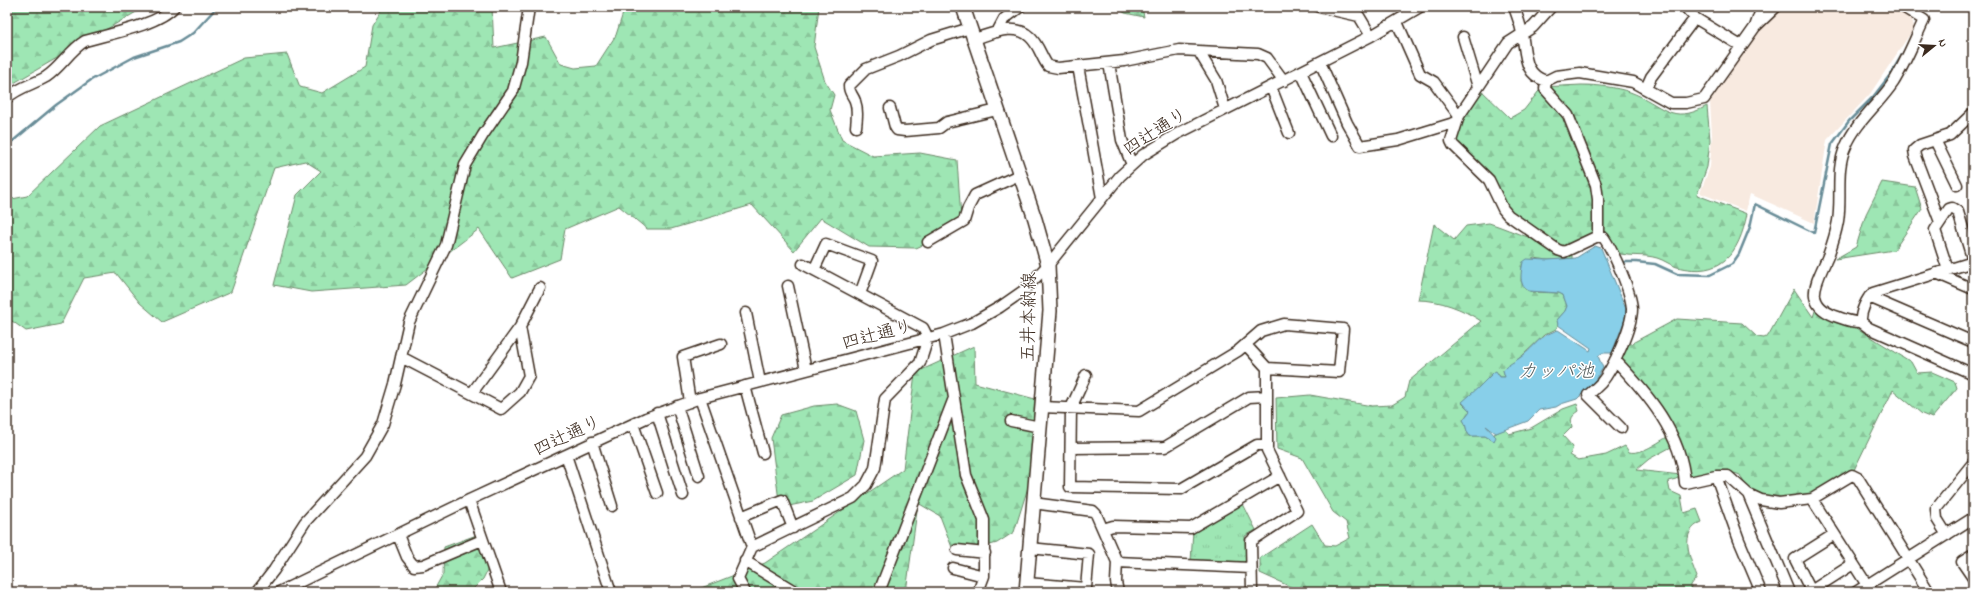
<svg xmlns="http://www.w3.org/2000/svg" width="1980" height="599" font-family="'Indie Flower','Klee One',sans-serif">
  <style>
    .built { fill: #f8eae0 }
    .grass { fill: url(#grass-tufts); stroke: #6c8869 }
    .forest { fill: url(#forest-firs); stroke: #6c8869 }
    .water { fill: #88cfe9; stroke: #698d98 }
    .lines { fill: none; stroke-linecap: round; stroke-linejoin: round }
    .stream { stroke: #698d98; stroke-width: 2.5 }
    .minor-casing { stroke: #3b2a1e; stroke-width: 13 }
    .major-casing { stroke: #3b2a1e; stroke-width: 16 }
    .minor { stroke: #fff; stroke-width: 10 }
    .major { stroke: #fff; stroke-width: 13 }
    .labels { text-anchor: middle; stroke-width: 3; stroke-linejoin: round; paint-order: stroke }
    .street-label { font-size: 18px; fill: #3b2a1e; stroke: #fff }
    .water-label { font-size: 19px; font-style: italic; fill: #525c5b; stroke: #fff }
  </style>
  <defs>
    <pattern id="grass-tufts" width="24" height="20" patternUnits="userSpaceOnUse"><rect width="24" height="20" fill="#9ee6b4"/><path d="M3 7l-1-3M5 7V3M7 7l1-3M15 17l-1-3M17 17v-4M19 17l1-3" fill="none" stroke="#89c59a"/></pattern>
    <pattern id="forest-firs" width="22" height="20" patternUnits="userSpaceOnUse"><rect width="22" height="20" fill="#9ee6b4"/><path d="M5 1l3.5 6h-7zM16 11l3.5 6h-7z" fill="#89c59a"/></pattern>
  </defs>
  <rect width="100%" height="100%" fill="#fff"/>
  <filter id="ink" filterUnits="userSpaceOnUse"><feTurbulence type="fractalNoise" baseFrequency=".025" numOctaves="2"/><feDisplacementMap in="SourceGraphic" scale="8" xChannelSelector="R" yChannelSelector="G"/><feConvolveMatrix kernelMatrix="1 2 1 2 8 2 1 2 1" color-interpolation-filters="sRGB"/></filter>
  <g filter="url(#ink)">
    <path class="built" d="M1783,7H1892L1912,20L1914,28L1870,94L1827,140L1814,223L1750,194L1746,211L1700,193L1710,167L1712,135L1710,102L1758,30Z"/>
    <path class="grass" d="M1242,502L1256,530L1245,536L1246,560L1242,564L1191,561L1193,531Z"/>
    <path class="forest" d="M7,7H151L138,11L7,87Z
      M383,7H492L494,48L546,37L561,64L575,68L596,66L616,35L625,7H697L702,11L706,7H819L814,47L825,81L834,95L830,110L842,140L873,156L920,153L957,160L961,218L946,235L916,248L869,247L821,218L794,251L752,205L671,229H647L619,206L565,229L560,259L512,278L479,229L406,285L311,292L274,285L297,195L321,171L305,161L274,168L231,292L162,322L140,303L116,273L84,278L61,324L26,331L12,321L7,327V200L27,196L100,126L244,58L287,54L300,87L322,93L365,67L372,25Z
      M1116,7H1142L1144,17L1125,13Z
      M1581,85C1598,85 1615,87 1630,92C1663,104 1670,126 1707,106L1710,140L1707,167L1697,195L1747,214C1739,254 1721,278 1677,267C1670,265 1664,260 1657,258C1644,254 1630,257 1617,253L1604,238L1565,250L1509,215L1497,192L1455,144L1459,122L1481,90L1510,118L1524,110L1542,87Z
      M1882,182L1915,187L1922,209L1894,250L1835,259L1856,247L1866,214Z
      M1489,223C1502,227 1515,233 1528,237C1544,242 1554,254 1572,254V259L1548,260L1534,258L1522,266L1521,281L1525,289L1533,292L1559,293L1563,295L1567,306L1565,311L1557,320L1558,325L1556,329L1544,335L1522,356L1503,370L1505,377H1500L1498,373C1484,382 1475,391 1462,403L1470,411L1463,420C1467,425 1465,431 1470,436H1485L1494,441V434L1505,429L1509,434L1531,428L1563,409L1577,404L1579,411C1572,416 1570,418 1572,427L1563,436L1573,447L1570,455L1578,460L1606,455L1625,446L1629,452C1642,455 1658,442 1669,436L1673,446L1649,459L1636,470L1681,475L1676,479L1668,481L1670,491L1681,496L1684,513L1697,509L1702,522C1678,531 1690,559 1697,577L1691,585V592H1302L1260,573V558L1312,524L1325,545L1335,546L1350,538L1346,522L1333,512L1302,458L1277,449L1276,398L1310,395L1372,406L1392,405L1405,397L1409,381L1481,321C1463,309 1440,300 1418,300L1434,224L1454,240L1466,226Z
      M1794,289L1813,317L1815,311L1819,308L1852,325L1911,362L1917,373L1932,372L1955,382L1957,388L1932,418L1922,414L1893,390L1852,474L1811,497L1766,500L1747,489L1740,475C1724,468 1704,476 1688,479L1684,459L1619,360L1623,348L1677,319L1742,323L1757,337L1764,338L1768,336Z
      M974,346L975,383L1035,399L1030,481L1014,532L997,543L969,551L953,550L940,516L918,503L906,592H691L765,563L903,469L915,373Z
      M837,404L856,411L864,440L857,475L813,501L784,507L779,501L771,438L781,415L814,406Z
      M482,533L494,557L483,579L470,592H433L443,574L444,547Z"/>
    <path class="water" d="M1595,246L1601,248L1626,309L1625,319L1612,353H1602L1598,356L1603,368L1593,383L1577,399L1561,404L1556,407L1539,410L1528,421L1496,433L1486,426L1496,437L1494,441L1485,436H1470C1465,431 1467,425 1463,420L1470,411L1462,402L1479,387L1494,372L1496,371L1500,377H1505L1503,370C1508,364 1515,362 1521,357C1537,345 1537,337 1558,330L1590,351L1591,348L1558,325L1557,320L1565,311L1567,306L1563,295L1559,293L1529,291C1518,286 1521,272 1523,262L1527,259L1548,260L1576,258Z"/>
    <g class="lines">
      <path class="stream" d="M7,146L56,105L91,80L134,57L179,42L193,33L217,7
        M1623,262H1636L1655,264L1677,274L1710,275L1732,264L1739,254L1750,227L1755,204L1814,233L1832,144L1849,121L1873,97L1890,75L1908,45"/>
      <defs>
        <path id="minor" d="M1319,7L1359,16L1371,36
          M1514,7C1517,16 1521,25 1522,34C1526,53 1523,74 1546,81L1556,76L1580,73L1633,82L1671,103H1686L1704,99L1755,27L1776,7
          M1551,7L1533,27L1508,43L1459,116L1451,141L1453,145L1489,180L1503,209L1508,215L1558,250L1564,252L1598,236L1604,238C1614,253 1631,291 1632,309C1632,327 1613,369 1601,383C1597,387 1593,391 1588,395L1621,428
          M1685,7L1695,18L1741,46
          M1397,22L1420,74L1434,82L1459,116
          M1755,27L1762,7
          M997,32L1004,19L1020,7
          M1463,37L1478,87
          M974,39C991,34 1015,22 1030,37C1039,45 1041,57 1048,66L1058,68L1124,61L1179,50L1258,54L1267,58L1284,81
          M1199,52L1216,80L1225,109
          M1320,62L1347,123L1360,146L1398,140L1457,122
          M1109,63L1122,140L1132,165
          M1078,66L1102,198
          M1301,72L1331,136
          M1546,81L1545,89L1568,115L1596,185L1598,199V236
          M1271,87L1289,133
          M1646,88L1651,77L1695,18
          M7,98C17,88 34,84 46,77C61,67 70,50 85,41C109,34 158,25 174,7
          M890,108L895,127L897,130L905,131L939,128L947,122L997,110
          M856,127C857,118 858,109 855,101C853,95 849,93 849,86L866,69L899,56L931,40L970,28
          M1935,140L1957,185
          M1940,222L1915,156L1914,150L1920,145L1950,135L1973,113
          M928,242L964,221L968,208L975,195L1019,175
          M1973,262L1873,293C1866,299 1860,313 1861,322L1869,328L1973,374
          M814,270L826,244L872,261L860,294
          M1948,270L1935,230L1949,209L1952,208L1958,212L1973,261
          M1936,273L1973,289
          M788,286L806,370
          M1869,297L1973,342
          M746,313L760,382
          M1861,322C1852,323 1844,319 1835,316C1801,303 1818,280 1828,256C1832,245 1836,233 1838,221C1842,197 1835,169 1846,146C1856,122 1879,104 1893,83C1905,64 1914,41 1924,20L1903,7
          M944,334L966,475L984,520V576L978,592
          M401,357L501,409L520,392L529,376L520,327L540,288
          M1615,360C1647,393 1682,434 1685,483L1716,476H1728L1748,494L1761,500L1779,503L1812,499L1852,475L1858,478L1929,592
          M1086,375L1071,408L1070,487L1181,489L1257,445H1267
          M745,386L763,453
          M472,393L520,327
          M700,398L752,547
          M690,402L683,357L721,344
          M677,406L699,476
          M1041,407L1139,411L1238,351L1261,331L1284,324L1343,329L1339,372L1267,368L1246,345
          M657,413L683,495
          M1011,421L1040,427
          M633,424L657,493
          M592,442L612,506
          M1071,448L1165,447L1249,397L1267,396
          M566,455L611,592
          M1716,476L1739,540L1761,592
          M1748,494L1789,592
          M1812,499L1867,585
          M469,500L501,592
          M1033,503L1093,511L1096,514L1117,562L1116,582L1118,592
          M741,517L782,500L793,528
          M1103,529L1113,526L1191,528L1280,476
          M398,535L407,557L414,566L423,565L482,540
          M1833,535L1795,559L1811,591L1853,564
          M1947,535L1937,519L1936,509L1973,463
          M957,550L985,553
          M1973,555L1962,562L1973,578
          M745,561L796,592
          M1117,562L1251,568
          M953,568L984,576
          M1027,583L1086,588L1089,554L1030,548
          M257,592L274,570L305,522L365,456L383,424L395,384L409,322L446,245L465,165L483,135L513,91L521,62L529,7
          M279,592L469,500L646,418L700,398L944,334L972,323L1000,307L1023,291L1048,265L1120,176L1143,155L1177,134L1371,36L1420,7
          M745,592L738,579L752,547L853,498L866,485L875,468L885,399L920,363L928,338L923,328L803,264
          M879,592L954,398
          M1252,592L1251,541L1297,511L1267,450V368
          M1856,592L1973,518"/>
        <path id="major" d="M963,7L1035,219L1048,265L1050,311L1026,592"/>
      </defs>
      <use href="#minor" class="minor-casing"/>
      <use href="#major" class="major-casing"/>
      <use href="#minor" class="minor"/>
      <use href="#major" class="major"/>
    </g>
  </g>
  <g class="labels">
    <g class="street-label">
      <text transform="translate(1155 131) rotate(-33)" y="6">四辻通り</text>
      <text transform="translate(1028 317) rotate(-89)" y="6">五井本納線</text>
      <text transform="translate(877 334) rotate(-15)" y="6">四辻通り</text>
      <text transform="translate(567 435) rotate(-25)" y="6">四辻通り</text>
    </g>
    <g class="water-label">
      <text x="1556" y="377">カッパ池</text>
    </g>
  </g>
  <rect width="1980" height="599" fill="none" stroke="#fff" stroke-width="24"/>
  <rect x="12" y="12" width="1956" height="575" fill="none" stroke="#3b2a1e" stroke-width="1.5" filter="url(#ink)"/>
  <g transform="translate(1934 46) rotate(72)" stroke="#ffffff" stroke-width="3" paint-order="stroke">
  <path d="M0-3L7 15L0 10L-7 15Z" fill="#3b2a1e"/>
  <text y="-6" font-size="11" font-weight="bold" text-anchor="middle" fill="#3b2a1e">N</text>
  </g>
</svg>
